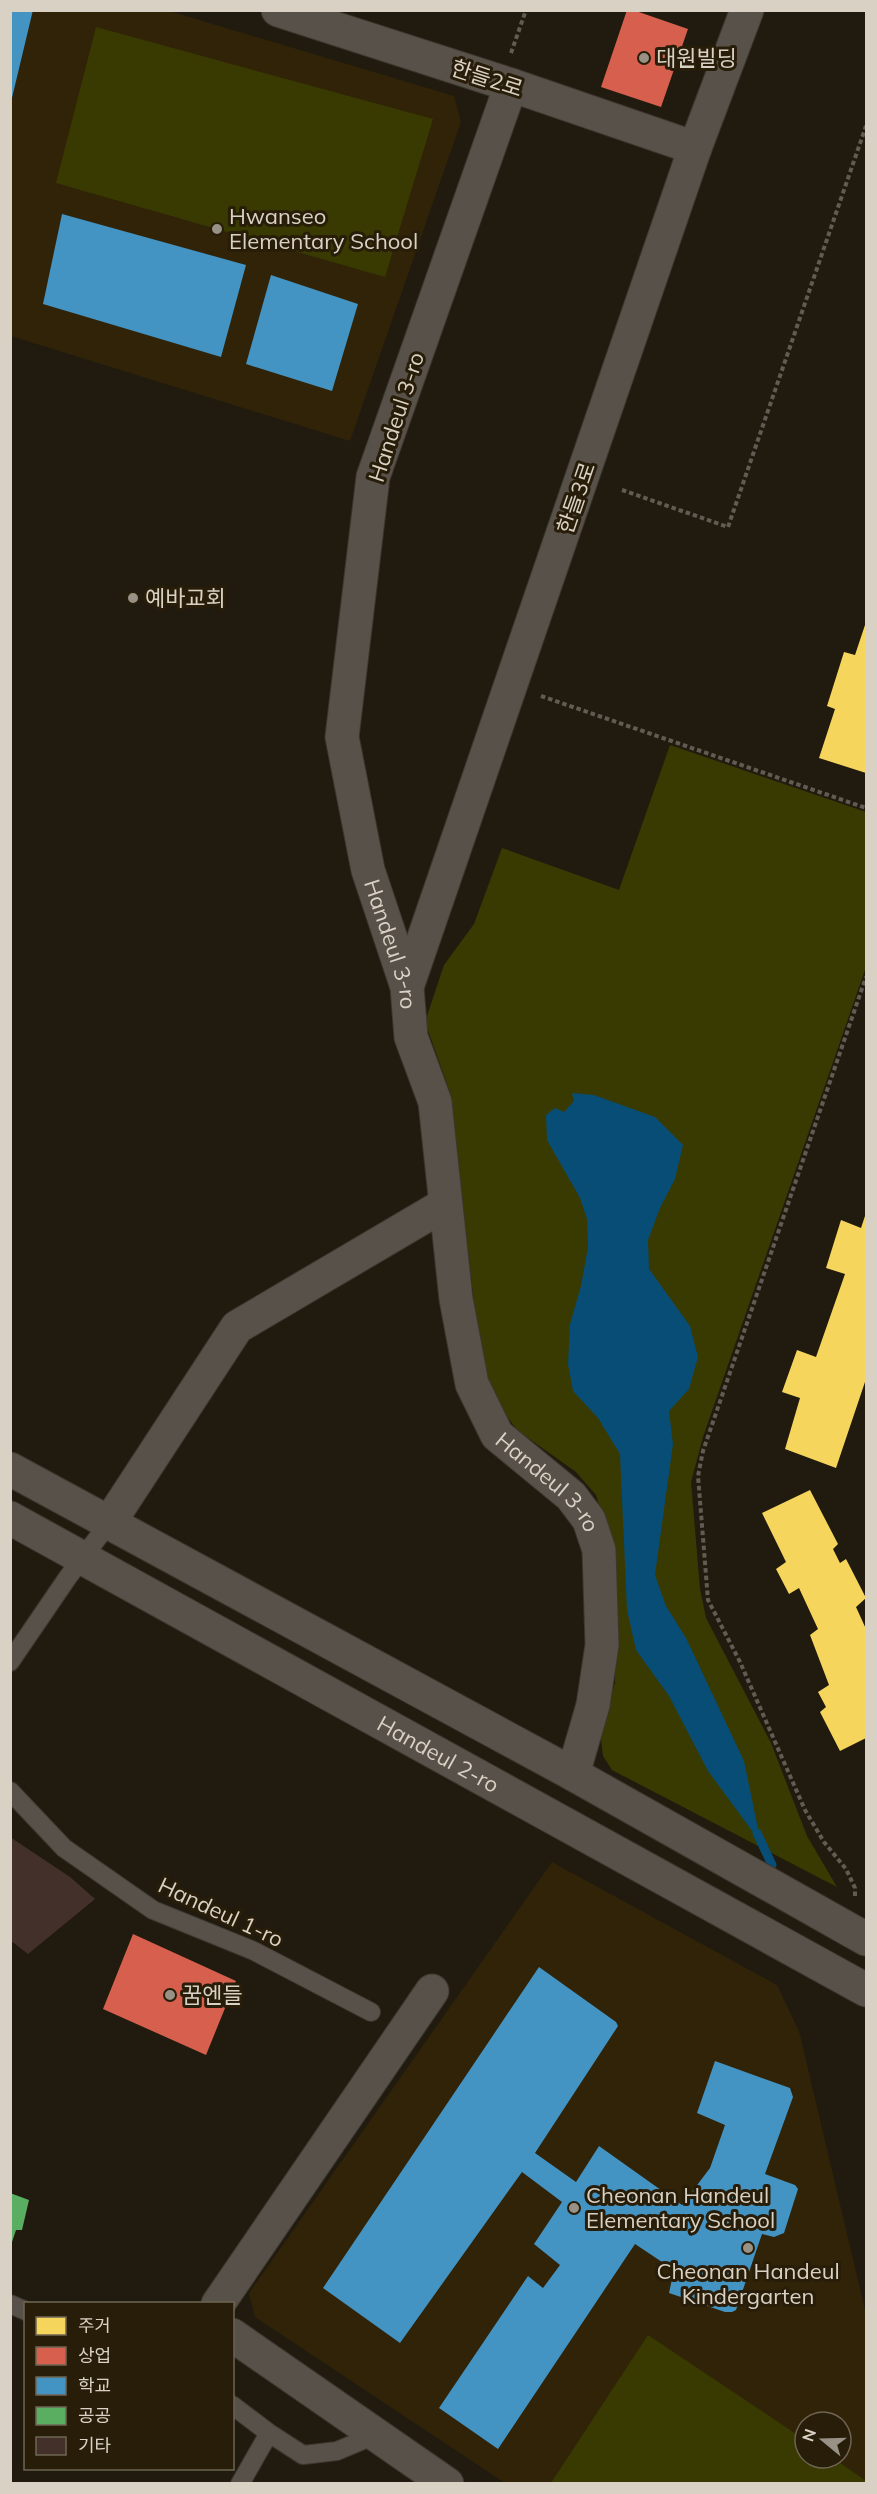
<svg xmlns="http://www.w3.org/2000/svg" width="877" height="2494" font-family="Mulish,'Noto Sans KR',sans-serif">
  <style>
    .built { fill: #302308; fill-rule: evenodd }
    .green { fill: #393a02 }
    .water { fill: #084d75 }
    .homes { fill: #f6d55c }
    .shops { fill: #d6604d }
    .schools { fill: #4393c3 }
    .public { fill: #5aae61 }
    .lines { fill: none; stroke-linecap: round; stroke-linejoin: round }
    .stream { stroke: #084d75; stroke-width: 9 }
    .building { fill: #44302b }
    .lane-casing { stroke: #3c372f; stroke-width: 20 }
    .street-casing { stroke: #3c372f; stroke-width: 35 }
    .secondary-casing { stroke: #3c372f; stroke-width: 35 }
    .path { stroke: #605c54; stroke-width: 4; stroke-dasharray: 4.5 3; stroke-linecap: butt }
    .lane { stroke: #575149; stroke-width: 18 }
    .street { stroke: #575149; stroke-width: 33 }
    .secondary { stroke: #575149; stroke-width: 33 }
    .poi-dot { fill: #989185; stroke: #281d08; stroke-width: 2 }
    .labels { text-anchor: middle; stroke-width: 6; stroke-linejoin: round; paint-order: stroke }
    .poi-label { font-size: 22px; fill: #d8d1c4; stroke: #281d08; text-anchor: start }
    .street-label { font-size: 22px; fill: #d8d1c4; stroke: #281d08 }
  </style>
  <rect width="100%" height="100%" fill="#211b0f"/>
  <path class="built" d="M10,11H169L454,96L461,122L350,441L11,336Z
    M552,1862L777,1985L799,2031L866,2314V2483H505L255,2317L249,2293ZM805,2422H841V2458H805Z"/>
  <path class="green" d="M96,27L433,119L385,277L56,183Z
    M670,745L866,812V967L703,1437L691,1482L700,1589L706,1618L771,1743L807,1836L837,1887L612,1770L603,1756L600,1730L615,1683L616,1619L611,1549L596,1495L576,1472L517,1430L494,1399L480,1358L451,1095L425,1022L444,965L474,924L502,848L619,890Z
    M648,2335L805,2440V2458H833L866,2481V2483H551Z"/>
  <path class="water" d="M572,1093L594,1095L655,1117L683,1145L675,1179L660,1208L648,1240L649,1269L690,1326L698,1357L689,1389L669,1411L673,1444L655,1575L666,1606L686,1638L744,1761L761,1843L708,1771L669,1696L636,1650L627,1610L620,1454L598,1418L573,1391L568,1364L570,1324L581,1286L588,1247L587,1219L580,1198L547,1140L546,1115L555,1108L564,1112L574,1101Z"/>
  <path class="homes" d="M866,622V773L819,758L835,709L827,706L844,652L855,655Z
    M866,1213V1379L836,1468L785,1449L800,1398L782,1392L797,1350L816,1357L845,1274L826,1268L841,1220L861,1228Z
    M810,1490L838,1544L833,1549L840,1563L846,1559L866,1598L856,1607L866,1629V1738L840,1751L820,1712L826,1707L818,1692L829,1685L810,1635L818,1629L799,1588L789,1594L776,1569L786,1562L762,1513Z"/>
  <path class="shops" d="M627,10H633L688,29L661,107L601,87Z
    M133,1934L236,1981L206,2055L103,2009Z"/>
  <path class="schools" d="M10,10H33L11,102H10Z
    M62,214L246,265L221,357L43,304Z
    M271,275L358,304L332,391L246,364Z
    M539,1967L616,2022L618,2026L535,2153L576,2182L599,2146L682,2205L710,2168L725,2125L697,2113L715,2061L790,2088L793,2097L765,2174L795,2185L798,2189L784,2233L774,2237L762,2234L736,2310L732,2312H725L669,2293L674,2270L635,2244L498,2449L439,2408L528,2276L543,2288L560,2265L534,2244L562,2202L522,2172L400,2343L323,2288Z"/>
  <path class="public" d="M10,2193L29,2200L22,2230H16L11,2245Z"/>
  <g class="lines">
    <path class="stream" d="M757,1833L772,1865"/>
  </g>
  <path class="building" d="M10,1837L70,1877L95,1899L28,1954L10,1940Z"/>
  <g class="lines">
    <defs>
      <path id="lane" d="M10,1662L68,1577L109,1523
        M10,1791L64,1848L153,1910L254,1951L371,2012
        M10,2304L26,2311
        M232,2405L269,2433L240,2484
        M269,2433L303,2455L337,2451L375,2435"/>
      <g id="street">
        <path d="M278,10L511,85L695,148"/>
        <path id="s1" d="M511,85L373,477L342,737L368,870L407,987L411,1037L435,1102L456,1299L472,1384L497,1435L571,1496L589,1520L599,1550L602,1645L593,1705L573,1774"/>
        <path d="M407,987L695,148L747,10"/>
        <path d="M109,1523L237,1327L444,1205"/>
        <path d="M218,2304L432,1991"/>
        <path d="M232,2335L447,2484"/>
      </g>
      <g id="secondary">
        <path d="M10,1469L573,1774L866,1939"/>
        <path id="s2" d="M10,1518L866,1990"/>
      </g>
    </defs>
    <use href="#lane" class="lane-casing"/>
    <use href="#street" class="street-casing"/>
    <use href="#secondary" class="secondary-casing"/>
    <path class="path" d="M511,53L526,10
      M622,490L728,527L866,126
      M541,696L866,808
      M855,1896V1888L846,1869L824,1842L805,1810L740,1662L708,1600L698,1476L703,1451L866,977"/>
    <use href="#lane" class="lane"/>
    <use href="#street" class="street"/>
    <use href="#secondary" class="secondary"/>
  </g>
  <g class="poi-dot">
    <circle cx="644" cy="58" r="6"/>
    <circle cx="217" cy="229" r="6"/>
    <circle cx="133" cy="598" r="6"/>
    <circle cx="170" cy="1995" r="6"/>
    <circle cx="574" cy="2208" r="6"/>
    <circle cx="748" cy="2248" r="6"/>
  </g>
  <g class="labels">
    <g class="poi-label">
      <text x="656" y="66">대원빌딩</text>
      <text x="229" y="224">Hwanseo<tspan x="229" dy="25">Elementary School</tspan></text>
      <text x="145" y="606">예바교회</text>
      <text x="182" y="2003">꿈엔들</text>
      <text x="586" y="2203">Cheonan Handeul<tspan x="586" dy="25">Elementary School</tspan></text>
      <text x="748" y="2279" text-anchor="middle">Cheonan Handeul<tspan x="748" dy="25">Kindergarten</tspan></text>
    </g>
    <g class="street-label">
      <text transform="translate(487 78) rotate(18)" y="8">한들2로</text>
      <text transform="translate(396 417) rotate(-72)" y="8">Handeul 3-ro</text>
      <text transform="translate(576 498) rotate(-71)" y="8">한들3로</text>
      <text dy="8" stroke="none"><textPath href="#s1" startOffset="891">Handeul 3-ro</textPath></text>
      <text dy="8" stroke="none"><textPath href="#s1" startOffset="1467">Handeul 3-ro</textPath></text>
      <text dy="8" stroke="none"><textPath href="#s2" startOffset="489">Handeul 2-ro</textPath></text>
      <text transform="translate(221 1912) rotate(25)" y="8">Handeul 1-ro</text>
    </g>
  </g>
  <rect width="877" height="2494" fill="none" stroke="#d8d1c4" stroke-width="24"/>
  <rect x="24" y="2302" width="210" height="168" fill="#281d08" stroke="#6e6553" stroke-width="1.5"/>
  <rect x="36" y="2317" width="30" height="18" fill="#f6d55c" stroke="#6e6553" stroke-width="1.5"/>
  <text x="78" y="2332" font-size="18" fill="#d8d1c4">주거</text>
  <rect x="36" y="2347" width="30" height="18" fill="#d6604d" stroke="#6e6553" stroke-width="1.5"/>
  <text x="78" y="2362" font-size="18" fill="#d8d1c4">상업</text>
  <rect x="36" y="2377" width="30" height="18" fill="#4393c3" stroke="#6e6553" stroke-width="1.5"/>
  <text x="78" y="2392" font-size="18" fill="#d8d1c4">학교</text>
  <rect x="36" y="2407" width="30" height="18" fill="#5aae61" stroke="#6e6553" stroke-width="1.5"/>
  <text x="78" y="2422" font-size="18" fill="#d8d1c4">공공</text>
  <rect x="36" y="2437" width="30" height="18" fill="#44302b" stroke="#6e6553" stroke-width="1.5"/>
  <text x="78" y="2452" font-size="18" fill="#d8d1c4">기타</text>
  <g transform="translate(823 2440) rotate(289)"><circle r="28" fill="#281d08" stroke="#6e6553" stroke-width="1.5"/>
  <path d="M0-4.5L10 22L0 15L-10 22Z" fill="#989185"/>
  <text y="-9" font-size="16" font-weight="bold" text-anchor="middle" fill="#d8d1c4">N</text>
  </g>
</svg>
